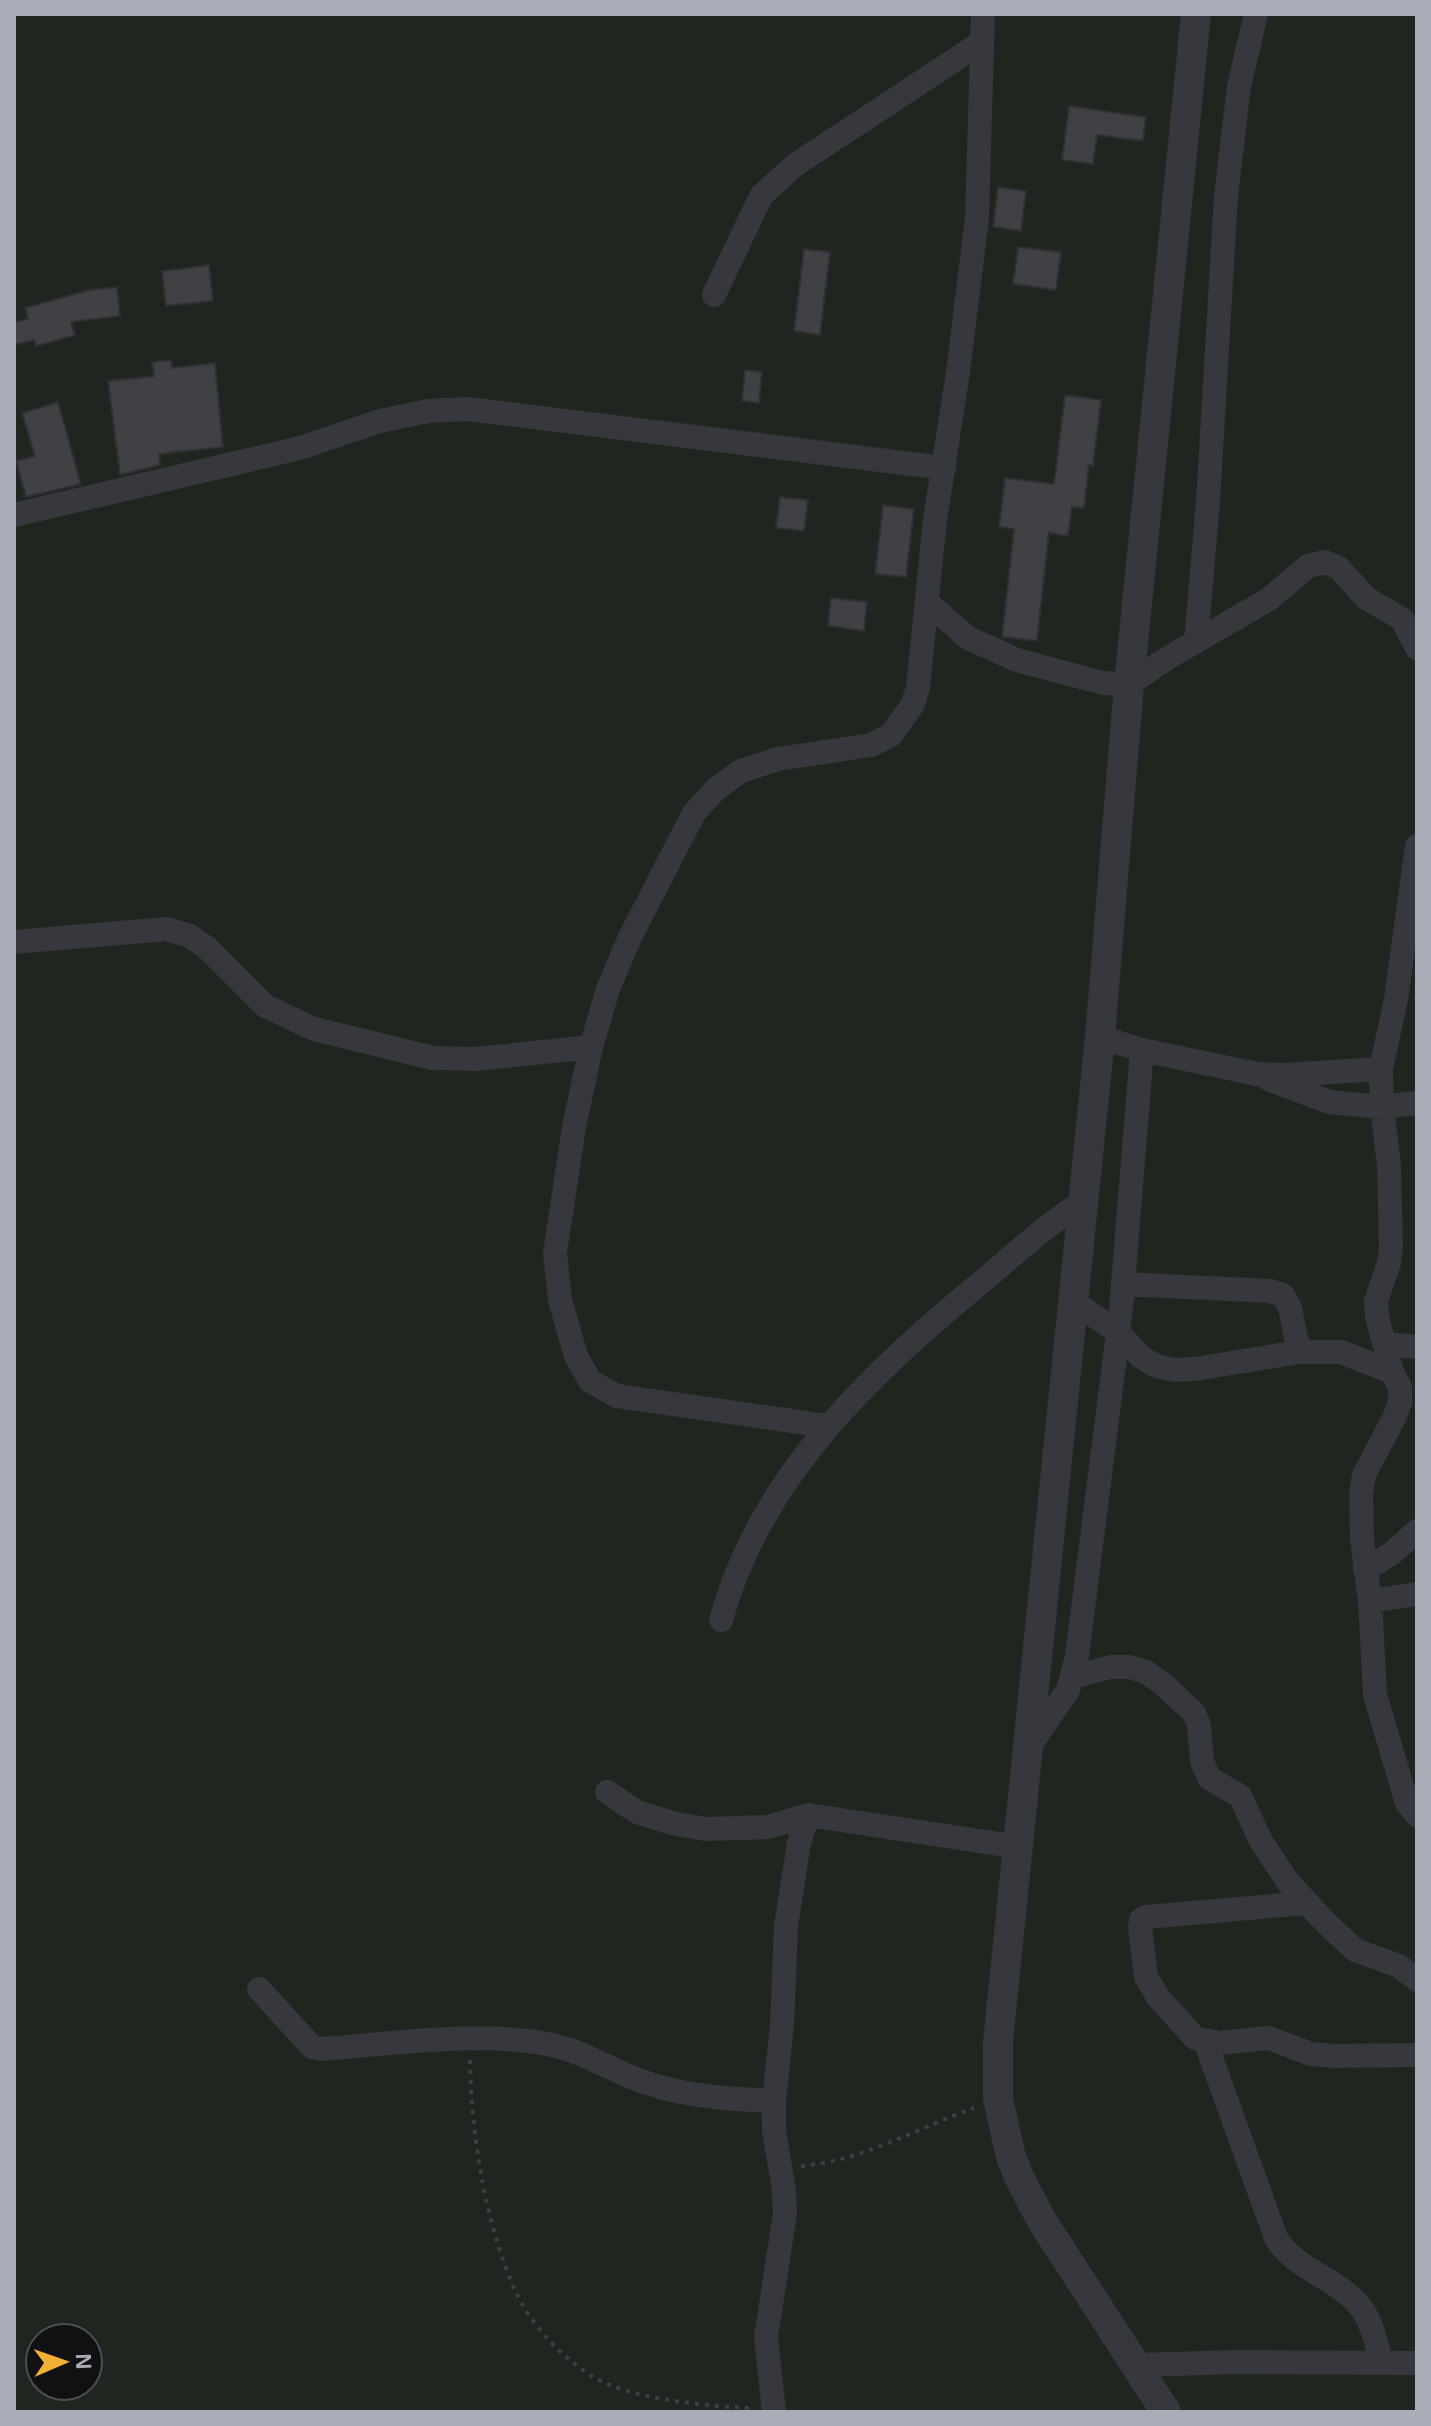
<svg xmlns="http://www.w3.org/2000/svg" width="1431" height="2426" font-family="Helvetica,sans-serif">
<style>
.green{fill:#1e261f;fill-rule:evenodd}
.building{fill:#404145;stroke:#303034;stroke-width:2}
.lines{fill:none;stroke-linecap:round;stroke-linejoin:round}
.path{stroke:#3d3f44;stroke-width:4;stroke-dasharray:4 6;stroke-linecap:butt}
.minor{stroke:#37383d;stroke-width:24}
.tertiary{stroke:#37383d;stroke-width:30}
</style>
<rect width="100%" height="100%" fill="#161618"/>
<path class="green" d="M14,14H1417V2412H14ZM40,2338H88V2386H40Z"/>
<path class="building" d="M1069,106L1146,117L1143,141L1097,135L1093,164L1062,160Z
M998,187L1026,191L1021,231L993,227Z
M1018,247L1061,252L1056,290L1013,284Z
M804,249L830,252L820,335L794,331Z
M209,265L213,301L166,306L162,271Z
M117,287L120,316L71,322L75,335L36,346L34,340L14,345V322L28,319L25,308L89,290Z
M171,360L172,368L215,363L223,447L159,454L160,465L120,475L108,381L154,376L152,362Z
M745,370L762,372L759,403L742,401Z
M1065,395L1101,400L1093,466L1089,465L1084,508L1072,507L1068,536L1049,533L1037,641L1002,637L1014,529L999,527L1005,478L1054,484Z
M58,402L81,484L26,497L16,461L35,456L22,413Z
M780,497L808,500L804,531L776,528Z
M883,505L914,509L906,577L875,574Z
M831,598L867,602L864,631L828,626Z"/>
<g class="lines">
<path class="path" d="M470,2060C471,2132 485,2222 514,2288C529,2322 558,2354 590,2375C626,2399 707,2406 751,2408
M801,2166C862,2161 917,2128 974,2108"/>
<path class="minor" d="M714,295L761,196L795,165L982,42
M14,515L300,448L380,421L428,411L468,409L944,468
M928,603L968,638L1017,660L1103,683L1129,684L1166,659L1269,599L1308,566L1325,562L1339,568L1366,598L1402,619L1417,648
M1196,641L1208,502L1226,196L1239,86L1256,14
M1417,846L1396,999L1381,1069L1382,1107L1389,1166L1391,1247L1389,1263L1376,1301L1377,1317L1392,1372L1400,1387V1402L1395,1416L1364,1475L1361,1493L1362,1539L1370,1601L1375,1695L1407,1803L1417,1815
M14,942L167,929L190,936L207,948L265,1006L314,1029L433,1058L476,1059L591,1047
M1100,1037L1142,1050L1257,1074L1283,1075L1381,1069
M1268,1079L1329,1102L1382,1107L1417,1103
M1123,1284L1270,1291L1283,1295L1290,1308L1299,1352
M1074,1302L1119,1333L1141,1357L1156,1366L1175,1370L1195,1369L1299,1352H1341L1392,1372
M1386,1344L1417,1347
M827,1426L617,1396L590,1381L576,1356L560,1300L555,1253L574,1127L591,1047L608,989L630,937L694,813L716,789L741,771L778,759L871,745L891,735L913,704L918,687L935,520L958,372L977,218L983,14
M1365,1570L1391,1554L1417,1531
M1370,1601L1417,1594
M721,1620C760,1476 872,1372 984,1280C1017,1252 1047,1224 1084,1201
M1073,1677L1110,1667H1130L1146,1672L1163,1684L1194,1713L1199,1725L1202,1761L1209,1778L1240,1796L1261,1841L1288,1882L1326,1923L1355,1950L1399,1966L1417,1980
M1027,1750L1068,1690L1077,1656L1121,1309L1142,1050
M607,1792L637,1812L672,1823L705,1829L768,1827L808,1815L1018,1847
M1307,1903L1146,1917L1141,1920L1140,1927L1146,1977L1158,1997L1195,2038L1218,2043L1269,2038L1311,2054L1336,2056L1417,2055
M259,1989L312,2047L321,2049C391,2044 484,2030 552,2045C586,2052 615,2073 647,2083C688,2097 731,2099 774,2101
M1205,2041L1276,2238C1296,2271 1339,2278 1362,2309C1373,2325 1376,2343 1381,2362
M1136,2365L1238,2362L1417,2363
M774,2412L766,2337L785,2214L784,2190L774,2131V2101L782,2025L786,1926L799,1843L808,1815"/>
<path class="tertiary" d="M1166,2412L1042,2221L1020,2179L1011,2157L998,2099V2042L1100,1037L1129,684L1196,14"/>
</g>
<rect width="1431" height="2426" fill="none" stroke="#a8adb8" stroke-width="32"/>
<g transform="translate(64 2362) rotate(88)"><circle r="38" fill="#111113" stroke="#4d4f55" stroke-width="2"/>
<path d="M0-6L14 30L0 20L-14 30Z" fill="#f2b134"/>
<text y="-12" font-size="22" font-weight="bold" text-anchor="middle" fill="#a8adb8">N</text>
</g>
</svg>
